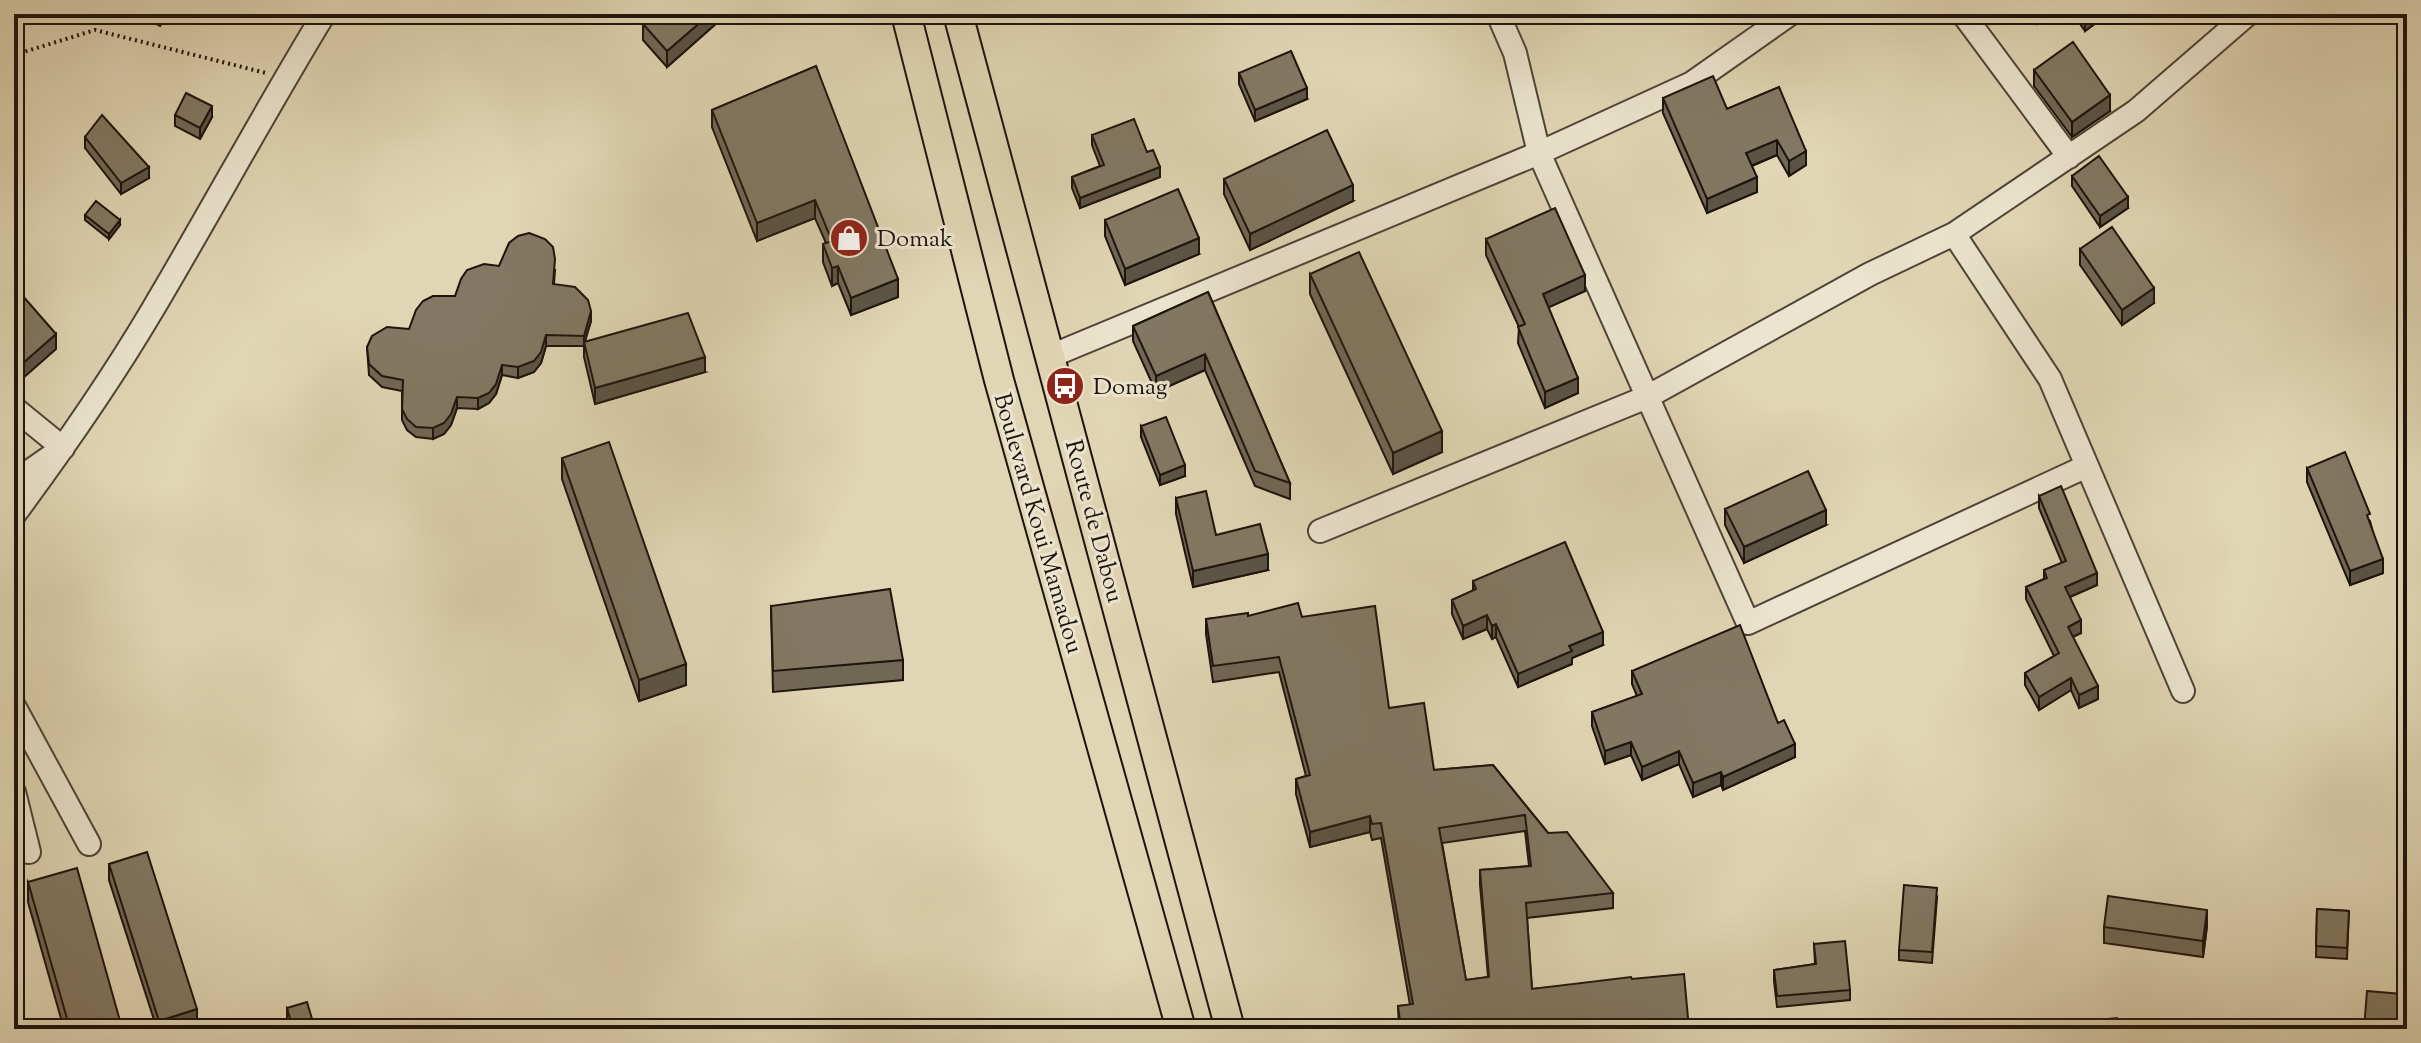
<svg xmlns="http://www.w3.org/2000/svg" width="2421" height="1043" font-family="'Sorts Mill Goudy',serif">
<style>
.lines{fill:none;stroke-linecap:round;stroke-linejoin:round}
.minor-casing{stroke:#4e4436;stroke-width:26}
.major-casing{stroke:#1d140c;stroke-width:32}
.path{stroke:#1d140c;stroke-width:4;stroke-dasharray:2 4;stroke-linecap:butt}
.minor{stroke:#ebe4ce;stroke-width:22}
.major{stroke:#e0d5b4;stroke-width:28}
.wall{fill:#706755;stroke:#1d140c;stroke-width:2;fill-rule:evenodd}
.shaded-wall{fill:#5b5445;stroke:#1d140c;stroke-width:2}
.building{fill:#827863;stroke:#1d140c;stroke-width:2;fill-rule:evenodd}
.labels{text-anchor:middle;stroke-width:6;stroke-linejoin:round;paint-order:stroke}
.poi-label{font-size:24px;fill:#1d140c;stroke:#ebe4ce;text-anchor:start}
.street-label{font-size:24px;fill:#1d140c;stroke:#ebe4ce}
</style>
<rect width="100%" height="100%" fill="#e0d5b4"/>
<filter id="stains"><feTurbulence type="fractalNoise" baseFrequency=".0025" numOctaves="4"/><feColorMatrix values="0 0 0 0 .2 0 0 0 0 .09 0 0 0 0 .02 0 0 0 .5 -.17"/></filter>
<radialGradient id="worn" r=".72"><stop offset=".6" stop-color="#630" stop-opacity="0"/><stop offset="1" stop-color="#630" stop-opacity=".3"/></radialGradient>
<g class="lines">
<defs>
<path id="minor" d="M1498,14L1515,53L1539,153L1748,623L2087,466
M1963,14L2069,157
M1954,234L2050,379L2183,691
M1051,356L1539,153L1692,83L1790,14
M14,408L63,448L14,482
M14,515C63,449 111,380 153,309C211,211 265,111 324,14
M1320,531L1647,397L1870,274L1954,234L2136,111L2248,14
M14,706L89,844
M14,792L29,852"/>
<path id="major" d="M906,14L999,380L1181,1029
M958,14L1230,1029"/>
</defs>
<use href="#minor" class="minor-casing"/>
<use href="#major" class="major-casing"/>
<path class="path" d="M14,55L95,30L266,73"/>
<use href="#minor" class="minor"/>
<use href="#major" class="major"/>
</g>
<path class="wall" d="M137,14H166L160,26Z
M654,14H727L667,67L643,40V24Z
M2030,14H2052L2037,24Z
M2073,14H2108L2085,31Z
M816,66L898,297L851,315L838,283L832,286L823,262V244L826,243L815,218L757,241L712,127V110Z
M2034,70L2110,111L2072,137L2034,86Z
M1239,73L1307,99L1255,121L1239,84Z
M1779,87L1806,165L1789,176L1777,155L1752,166L1757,192L1707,213L1663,113V98L1727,109Z
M175,115L212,117L200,139L175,126Z
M1092,135L1147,152L1160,177L1080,208L1072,188V177L1100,166L1092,145Z
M85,137L149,178L121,194L85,148Z
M2072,176L2128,208L2100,227L2072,186Z
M1224,179L1353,201L1250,250L1224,194Z
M85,215L120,225L109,239L85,220Z
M1105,220L1199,254L1125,285L1105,236Z
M1486,239L1585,291L1548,307L1578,393L1545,408L1518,343L1519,327L1486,255Z
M2080,249L2154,303L2122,325L2080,265Z
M499,266L555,270L554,284L591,321L585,341L705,372L595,404L584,357V346H546L541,363L534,372L518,378L502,375L496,394L489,403L478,409L457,408L451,425L444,434L433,439L416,437L407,430L402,420V391L382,387L369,375L367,347L409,329Z
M1310,274L1442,452L1393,474L1310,294Z
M1208,292L1290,483V499L1255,486L1205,370L1156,392L1133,341V326Z
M1141,426L1185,476L1160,485L1141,437Z
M562,458L686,685L639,701L562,479Z
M2307,468L2370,521L2383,573L2350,585L2307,482Z
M2039,496L2097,585L2070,597L2081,633L2073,637L2098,699L2079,708L2071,690L2039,710L2025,685V673L2054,656L2026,599V587L2044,579V570L2062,563L2039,508Z
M1176,498L1216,535L1268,570L1193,587L1176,514Z
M1725,509L1826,525L1744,563L1725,525Z
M1473,581L1603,645L1572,658V664L1518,687L1496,637L1492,639L1487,629L1463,639L1452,614V600L1473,591Z
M771,606L903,660V680L773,692Z
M1248,616L1302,617L1389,708L1434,770L1493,765L1548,833L1613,893V908L1527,918L1532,989L1632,979L1689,1029H1399L1398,1006L1410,1005L1381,838L1372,840L1370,832L1310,847L1296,794V779L1306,776L1279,672L1213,682L1206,634V619ZM1525,831L1529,866L1480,870V885L1488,977L1466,980L1442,843Z
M1632,671L1778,723L1795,757L1723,790L1721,785L1693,797L1679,764L1642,780L1631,755L1605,764L1592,726V712L1637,696L1632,684Z
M109,864L197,1025L184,1029H157L109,880Z
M28,882L122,1029H64L28,902Z
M1937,898L1932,963L1899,960V950Z
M2317,909L2349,911L2347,959L2316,957Z
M2207,926L2203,957L2104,943V927Z
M1814,944L1850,990V1000L1777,1007L1774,981V970L1815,964Z
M287,1008L315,1029H290L287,1019Z"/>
<path class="shaded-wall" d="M160,14H166L160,26Z
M710,14H727L667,67V51Z
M2037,14H2052L2037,24Z
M2086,14H2108L2085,31V15Z
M1307,88V99L1255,121V110Z
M2110,95V111L2072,137V122Z
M212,106V117L200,139V128Z
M1777,140V155L1746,168V153Z
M1806,151V165L1789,176V161Z
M149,167V178L121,194V183Z
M1160,167V177L1080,208V198Z
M1757,177V192L1707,213V199Z
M1353,185V201L1250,250V234Z
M2128,197V208L2100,227V216Z
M815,200V218L757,241V223Z
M120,220V225L109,239V234Z
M1199,238V254L1125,285V269Z
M838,266V283L832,286V268Z
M1585,275V291L1543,310V294Z
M898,279V297L851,315V298Z
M2154,288V303L2122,325V310Z
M591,311V321L584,344V342V346V336Z
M56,334V349L14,386V371Z
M546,335V346L541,363L534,372L518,378V367Z
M1205,354V370L1156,392V376Z
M705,357V372L595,404V388Z
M502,365V375L496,394L489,403L478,409V398Z
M1578,378V393L1545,408V392Z
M457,397V408L451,425L444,434L433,439V428Z
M1442,431V452L1393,474V453Z
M1185,465V476L1160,485V475Z
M1826,510V525L1744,563V547Z
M1268,554V570L1193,587V571Z
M2383,559V573L2350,585V571Z
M2097,573V585L2065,599V587Z
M1487,615V629L1463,639V626Z
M2081,620V633L2068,639V627Z
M1496,624V637L1492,639V626Z
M1603,632V645L1572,658V664L1518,687V674L1569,646Z
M686,664V685L639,701V680Z
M2071,678V690L2039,710V697Z
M2098,686V699L2079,708V695Z
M1631,742V755L1605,764V751Z
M1795,744V757L1723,790V777Z
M1679,751V764L1642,780V767Z
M1721,772V785L1693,797V783Z
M1370,816V832L1310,847V832Z
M2207,910V926L2203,957V941Z
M197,1009V1025L184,1029H159V1021Z"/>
<path class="building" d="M654,14H710L667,51L643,24Z
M2073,42L2110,95L2072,122L2034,70Z
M1291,51L1307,88L1255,110L1239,73Z
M816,66L898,279L851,298L838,266L832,268L823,244L832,241L815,200L757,223L712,110Z
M1713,76L1727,109L1779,87L1806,151L1789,161L1777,140L1746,153L1757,177L1707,199L1663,98Z
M186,93L212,106L200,128L175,115Z
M102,115L149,167L121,183L85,137Z
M1134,119L1147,152L1153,150L1160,167L1080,198L1072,177L1104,165L1092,135Z
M1327,130L1353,185L1250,234L1224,179Z
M2099,156L2128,197L2100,216L2072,176Z
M1178,189L1199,238L1125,269L1105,220Z
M96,201L120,220L109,234L85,215Z
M1555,208L1585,275L1543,294L1578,378L1545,392L1518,327L1525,324L1486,239Z
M2112,227L2154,288L2122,310L2080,249Z
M529,233L545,239L553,247L555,259L553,284L575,287L588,300L591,311L584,336L546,335L541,352L534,361L518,367L502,365L496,384L489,393L478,398L457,397L451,414L444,423L433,428L416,427L407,419L402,409L403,380L382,376L369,364L367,347L372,336L387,327L409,329L416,310L423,301L433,296H455L461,279L467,270L484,264L499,266L509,243L518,236Z
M1359,252L1442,431L1393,453L1310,274Z
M15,287L56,334L14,371V288Z
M1208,292L1290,483L1255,471L1205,354L1156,376L1133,326Z
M688,313L705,357L595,388L584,342Z
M1166,417L1185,465L1160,475L1141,426Z
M609,442L686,664L639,680L562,458Z
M2345,452L2370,514L2367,515L2383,559L2350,571L2307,468Z
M1808,471L1826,510L1744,547L1725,509Z
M2061,486L2097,573L2065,587L2081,620L2068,627L2098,686L2079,695L2071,678L2039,697L2025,673L2059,653L2026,587L2047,578L2044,570L2066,561L2039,496Z
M1206,491L1216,535L1260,524L1268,554L1193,571L1176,498Z
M1565,542L1603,632L1569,646L1572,651L1518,674L1496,624L1492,626L1487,615L1463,626L1452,600L1476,589L1473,581Z
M890,589L903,660L773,671L771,606Z
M1298,603L1302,617L1375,606L1389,708L1424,703L1434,770L1493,765L1548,833L1567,832L1613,893L1526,903L1532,989L1631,977L1632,979L1684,974L1689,1029H1401L1398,1006L1413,1004L1381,823L1372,824L1370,816L1310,832L1296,779L1310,775L1279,657L1213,666L1206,619L1248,613V616ZM1525,815L1531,866L1480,870L1489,977L1466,980L1439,828Z
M1740,625L1778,723L1784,720L1795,744L1723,777L1721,772L1693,783L1679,751L1642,767L1631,742L1605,751L1592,712L1642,694L1632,671Z
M147,852L197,1009L159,1021L109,864Z
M77,868L122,1028L118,1029H70L28,882Z
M1904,885L1937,888L1932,952L1899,950Z
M2108,896L2207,910L2203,941L2104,927Z
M2317,909L2349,911L2347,948L2316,946Z
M1845,941L1850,990L1777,996L1774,970L1816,964L1814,944Z
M2367,991L2402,994L2399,1029H2364Z
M307,1002L315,1029H293L287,1008Z
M2117,1018L2119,1029H2055L2054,1024Z"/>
<defs>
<symbol id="shop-disc" viewBox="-11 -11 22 22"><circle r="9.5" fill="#8f2418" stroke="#ebe4ce"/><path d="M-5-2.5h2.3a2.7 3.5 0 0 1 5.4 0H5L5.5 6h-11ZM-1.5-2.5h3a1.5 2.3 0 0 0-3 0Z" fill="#fff"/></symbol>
<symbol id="bus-disc" viewBox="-11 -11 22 22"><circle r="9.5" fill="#8f2418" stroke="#ebe4ce"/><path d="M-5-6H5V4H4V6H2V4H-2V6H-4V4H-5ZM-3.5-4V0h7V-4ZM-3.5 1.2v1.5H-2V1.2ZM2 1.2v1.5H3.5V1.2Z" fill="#fff"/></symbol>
</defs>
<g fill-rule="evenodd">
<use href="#shop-disc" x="827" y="216" width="44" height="44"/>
<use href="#bus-disc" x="1043" y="364" width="44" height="44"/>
</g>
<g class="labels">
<g class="poi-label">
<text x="877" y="246">Domak</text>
<text x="1093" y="394">Domag</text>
</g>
<g class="street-label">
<text transform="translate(1095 521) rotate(75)" y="8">Route de Dabou</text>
<text transform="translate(1039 523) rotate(74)" y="8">Boulevard Koui Mamadou</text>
</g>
</g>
<rect width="2421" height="1043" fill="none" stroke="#e0d5b4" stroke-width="48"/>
<rect x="16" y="16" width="2389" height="1011" fill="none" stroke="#1d140c" stroke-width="4"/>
<rect x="24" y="24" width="2373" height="995" fill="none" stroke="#1d140c" stroke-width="2"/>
<rect width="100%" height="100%" filter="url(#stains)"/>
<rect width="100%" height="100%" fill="url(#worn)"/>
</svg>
